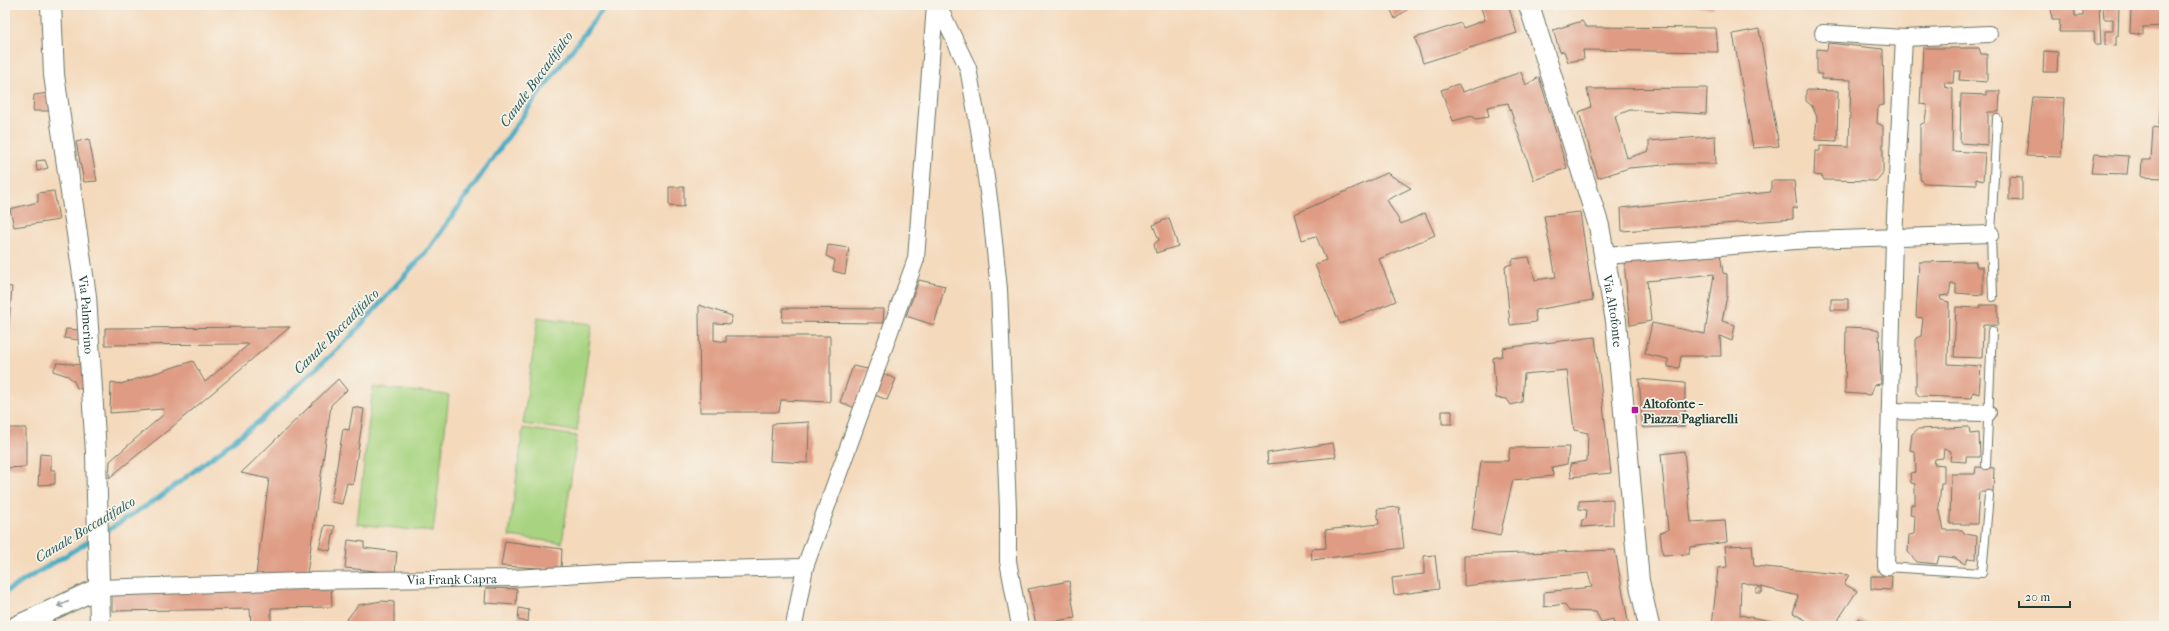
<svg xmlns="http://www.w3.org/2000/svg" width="2169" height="631" font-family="'IM FELL French Canon',serif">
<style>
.green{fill:#a8d481;stroke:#64885a}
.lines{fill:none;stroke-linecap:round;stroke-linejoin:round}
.stream{stroke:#43aac2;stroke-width:5}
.building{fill:#df9b83}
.service-casing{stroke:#6a7463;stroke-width:10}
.minor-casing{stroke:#6a7463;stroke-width:18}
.tertiary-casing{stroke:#6a7463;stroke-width:22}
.service{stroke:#fff;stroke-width:8}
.minor{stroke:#fff;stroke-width:16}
.tertiary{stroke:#fff;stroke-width:20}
.oneway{stroke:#8f9e9a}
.poi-dot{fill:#b5179e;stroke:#f7f3e8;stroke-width:1.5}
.labels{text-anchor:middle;stroke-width:3.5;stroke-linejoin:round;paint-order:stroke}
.street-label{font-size:13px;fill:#1f3d34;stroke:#f7f3e8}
.poi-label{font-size:13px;font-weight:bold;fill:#1f3d34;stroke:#f7f3e8;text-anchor:start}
.water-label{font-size:14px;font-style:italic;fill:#2a5e5f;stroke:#f7f3e8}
</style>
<rect width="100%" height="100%" fill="#f7f3e8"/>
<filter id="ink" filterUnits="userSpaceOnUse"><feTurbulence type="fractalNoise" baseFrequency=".025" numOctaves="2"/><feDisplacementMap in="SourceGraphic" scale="8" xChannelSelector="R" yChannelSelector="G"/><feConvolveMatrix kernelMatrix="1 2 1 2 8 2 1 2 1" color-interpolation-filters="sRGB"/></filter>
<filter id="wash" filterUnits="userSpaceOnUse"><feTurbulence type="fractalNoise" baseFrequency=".012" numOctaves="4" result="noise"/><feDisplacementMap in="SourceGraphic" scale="16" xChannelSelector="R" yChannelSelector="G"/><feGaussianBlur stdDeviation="0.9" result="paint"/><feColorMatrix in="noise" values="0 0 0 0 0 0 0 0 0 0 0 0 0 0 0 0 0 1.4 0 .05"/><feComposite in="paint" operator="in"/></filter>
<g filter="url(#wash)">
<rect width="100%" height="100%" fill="#f4d9bb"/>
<path class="green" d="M538,317L592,324L577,431L523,424Z
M373,387L449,395L433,532L357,524Z
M523,428L577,436L562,543L509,536Z"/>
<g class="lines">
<path class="stream" d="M103,533L160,497L262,419L352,335L431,246L532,103L606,5
M5,592L93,539"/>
</g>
<g id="blocks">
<path class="building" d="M1394,5H1403L1408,9L1395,19L1391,10Z
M1480,5H1508L1517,33L1423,63L1415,38L1461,23L1463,28L1485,20Z
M1699,5H1714V8L1699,7Z
M1899,5H1965V8L1899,7Z
M2051,5H2075V16H2083V5H2099L2101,45H2095L2094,32H2059L2060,20H2052Z
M2128,5H2162L2164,26L2143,27V35L2130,33L2131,7Z
M2103,7H2119L2118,36H2116V46L2105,45V31H2113V19H2104Z
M1582,21L1586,27L1716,28L1718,52L1583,50L1584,59L1568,62L1564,51L1560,52L1553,30Z
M1759,29L1779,146L1753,148L1733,34Z
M1828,43L1883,49L1884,105L1878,106L1877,123L1883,126V173L1876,181L1824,180L1822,176L1814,175L1815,151H1820V146L1849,147L1851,80L1822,79V74H1817V49L1827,50Z
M1923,48H1979L1981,54H1987V82L1959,80L1960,71H1954L1953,83H1944L1945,87L1953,89L1952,151L1985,153L1983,181L1976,179V185L1924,183L1920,179V125L1925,122L1927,105L1920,104Z
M2044,51L2058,52L2057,72H2043Z
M1521,72L1526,85L1539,77L1567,168L1534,180L1508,103L1487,107L1489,117L1476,119L1472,116L1453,121L1441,90L1458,84L1463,92Z
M1707,88L1706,114L1630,110L1615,116L1627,158L1649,151V141L1715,136L1716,164H1676L1629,168L1598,178L1579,112L1591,107L1587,89Z
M1806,90L1838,91L1837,141L1815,140L1817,117L1812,106L1806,101Z
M1986,91H2000L1999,112H1988V145L1960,143L1961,94L1986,95Z
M49,93L51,111H33L34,95Z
M2161,96H2164V178L2141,177L2142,160H2151L2153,127L2159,128Z
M2033,97L2064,98L2061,157L2026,156Z
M89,139L97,181L84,182L76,142Z
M2094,154L2129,156L2127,174L2091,173Z
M45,160L48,168L37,171L36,161Z
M1387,173L1411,188L1387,200L1401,224L1425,213L1435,235L1379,259L1396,301L1340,324L1315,265L1326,260L1316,236L1302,240L1295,214Z
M2009,176L2022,177V201L2009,200Z
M1771,181H1794L1797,208H1793V219L1622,231L1621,208L1771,192Z
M669,187H684V207L669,206Z
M54,191L59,220L14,227L10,209L38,202V193Z
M1580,212L1593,300L1535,310L1536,322L1510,325L1505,266L1512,264L1513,259L1529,257L1535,280L1556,277L1544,216Z
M1169,218L1178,246L1156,253L1154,244L1159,240L1153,225Z
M828,245L849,248L845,274L833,271L835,260L826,256Z
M1720,253L1723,273L1727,274V296L1722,321L1735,325L1732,341L1720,336L1721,356H1681L1679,368L1668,367V359L1645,354L1652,323L1705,334L1714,274L1647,281L1651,321L1630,325L1624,261Z
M1975,261L1977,267H1983V295L1956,293V284H1951L1949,295L1940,296L1941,300L1949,302L1948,364L1981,366L1979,394L1973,392L1972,398L1919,396L1916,392V338L1921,336L1923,318L1916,317L1919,262Z
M919,280L945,286L934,325L906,316Z
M5,286L12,287L8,337H5Z
M1831,299H1848V310H1831Z
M699,305L732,316L731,324L714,323V340L726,342V336H830V402L781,400L779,412H700Z
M1980,305H1998V325H1983L1982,358L1954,357L1956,307L1980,308Z
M783,308L884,309L883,323L782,322Z
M290,327L172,427L109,478L110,461L164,414L163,409L110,413L111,382L121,384L193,361L205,382L249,344L105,345V328Z
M1846,327L1868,328L1879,331L1881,384L1874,385L1871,395L1845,393Z
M66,329L80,330L79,340L64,338Z
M1595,337L1611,473L1571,477L1570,464L1587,461L1588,433L1574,430L1567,370L1524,374L1522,402L1511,405L1507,399L1496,398L1493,358L1502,356L1503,348Z
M57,363L86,365V390L77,388L74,381L68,376L53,371Z
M853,366L868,369L855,408L840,402Z
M884,374L896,379L887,400L875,395Z
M338,379L347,390L331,405L307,574L256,575L269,479L241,473Z
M1639,379L1685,383V426L1643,428Z
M353,407L364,409L353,484L347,483L342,504L331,502L343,429L349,430Z
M1442,411H1452V424H1442Z
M809,422L808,463L770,461L772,424Z
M1969,427L1970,434L1979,433L1980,457H1966V462L1950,461L1951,451L1944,449L1943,458L1935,459L1934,464L1944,465V484H1941L1939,507L1944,530H1962L1965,534L1977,536L1976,559L1968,558L1965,564L1955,558L1939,556L1937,564L1917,562L1908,552L1909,535L1914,534L1915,516L1910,515L1911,504L1915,505V484L1911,483L1910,473L1916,472L1915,451L1910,450L1912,434L1918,429Z
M5,428H26V467L5,468Z
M1333,443L1336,457L1268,464L1267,453Z
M1569,447L1567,464L1552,467L1553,476L1513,480L1500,536L1472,530L1481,461H1508L1510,448Z
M1684,451L1691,522L1725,520L1727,542L1690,547L1689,554L1663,555L1660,533L1668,530L1661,454Z
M40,454L51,455V470H55V484L38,485Z
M1976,467L1994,468L1993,492H1979L1977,524H1950L1951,474H1975Z
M1613,499V525L1581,527L1582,520L1586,519L1587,510L1579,509V501Z
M1399,507L1404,548L1312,560L1311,549L1326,548L1325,530L1379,524L1377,509Z
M325,525L335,526L330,551L319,548Z
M348,540L364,542V548L397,552L395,573L345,568Z
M505,541L562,549L561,569L501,566Z
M1752,545L1754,566L1849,575L1844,584L1857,591L1834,626H1816L1793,613L1798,596L1741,582L1740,615L1796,626H1712L1718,568L1727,567L1725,546Z
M1615,550L1629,626H1615L1613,619L1601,622L1596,612L1569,611L1564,604L1544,607V592L1592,587L1588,573L1464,586V555Z
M1435,555L1439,589L1394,595L1392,578L1424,574V556Z
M1871,576H1892L1891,590L1871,589Z
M1069,581L1075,618L1036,624L1028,589Z
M331,587L332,607L271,608V626L251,625L250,609L112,611V589Z
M486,588L517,589L516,605L485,603Z
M1756,588H1762V593H1756Z
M382,601L394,602V626H344V623L358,605Z
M519,608L529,610L528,622L518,620Z
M1858,618L1870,623L1869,626H1854Z"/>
</g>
</g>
<g filter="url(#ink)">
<use href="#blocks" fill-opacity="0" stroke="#6a7463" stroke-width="1"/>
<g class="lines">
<defs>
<path id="service" d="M1993,297L1991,234L1997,119
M1986,465L1992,331
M1886,567L1982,573L1989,495"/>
<g id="minor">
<path d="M938,5L968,68L979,129L991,213L999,289L1008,509V561L1020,626"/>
<path d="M1823,33L1904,38L1989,34"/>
<path d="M1605,256L1809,240L1991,234"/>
<path d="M1890,411L1988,413"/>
<path d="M1886,567L1894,237L1904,38"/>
<path id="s1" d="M99,588L303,581L514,578L633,571L805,567"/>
<path d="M794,626L805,567L916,259L935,5"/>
</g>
<g id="tertiary">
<path id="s2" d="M51,5L54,75L86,296L96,453L100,626"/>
<path id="s3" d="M1529,5L1599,226L1616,321L1639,581L1649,626"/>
<path d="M17,626L99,588"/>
</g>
</defs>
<use href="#service" class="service-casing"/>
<use href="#minor" class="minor-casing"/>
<use href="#tertiary" class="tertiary-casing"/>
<use href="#service" class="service"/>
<use href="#minor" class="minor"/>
<use href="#tertiary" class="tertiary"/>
</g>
<defs><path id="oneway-shaft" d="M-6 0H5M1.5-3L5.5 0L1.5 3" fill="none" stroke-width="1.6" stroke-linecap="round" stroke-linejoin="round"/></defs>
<use class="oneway" href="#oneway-shaft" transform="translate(63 604) rotate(156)"/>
</g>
<rect class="poi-dot" x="1631" y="406" width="8" height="8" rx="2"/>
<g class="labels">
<g class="street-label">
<text dy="5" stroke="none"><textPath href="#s3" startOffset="318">Via Altofonte</textPath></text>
<text dy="5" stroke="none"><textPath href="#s2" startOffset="312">Via Palmerino</textPath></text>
<text dy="5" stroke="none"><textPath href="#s1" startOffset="353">Via Frank Capra</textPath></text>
</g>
<g class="poi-label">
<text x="1643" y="408">Altofonte -<tspan x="1643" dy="15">Piazza Pagliarelli</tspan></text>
</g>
<g class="water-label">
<text transform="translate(536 79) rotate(-54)" y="5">Canale Boccadifalco</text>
<text transform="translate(336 331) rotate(-45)" y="5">Canale Boccadifalco</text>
<text transform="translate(85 529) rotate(-31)" y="5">Canale Boccadifalco</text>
</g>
</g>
<rect width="2169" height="631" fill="none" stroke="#f7f3e8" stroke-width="20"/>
<path d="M2019 601v6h51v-6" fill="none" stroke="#1f3d34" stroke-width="2"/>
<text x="2025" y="601" font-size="12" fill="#1f3d34" stroke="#f7f3e8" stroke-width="3" paint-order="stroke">20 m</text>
</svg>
